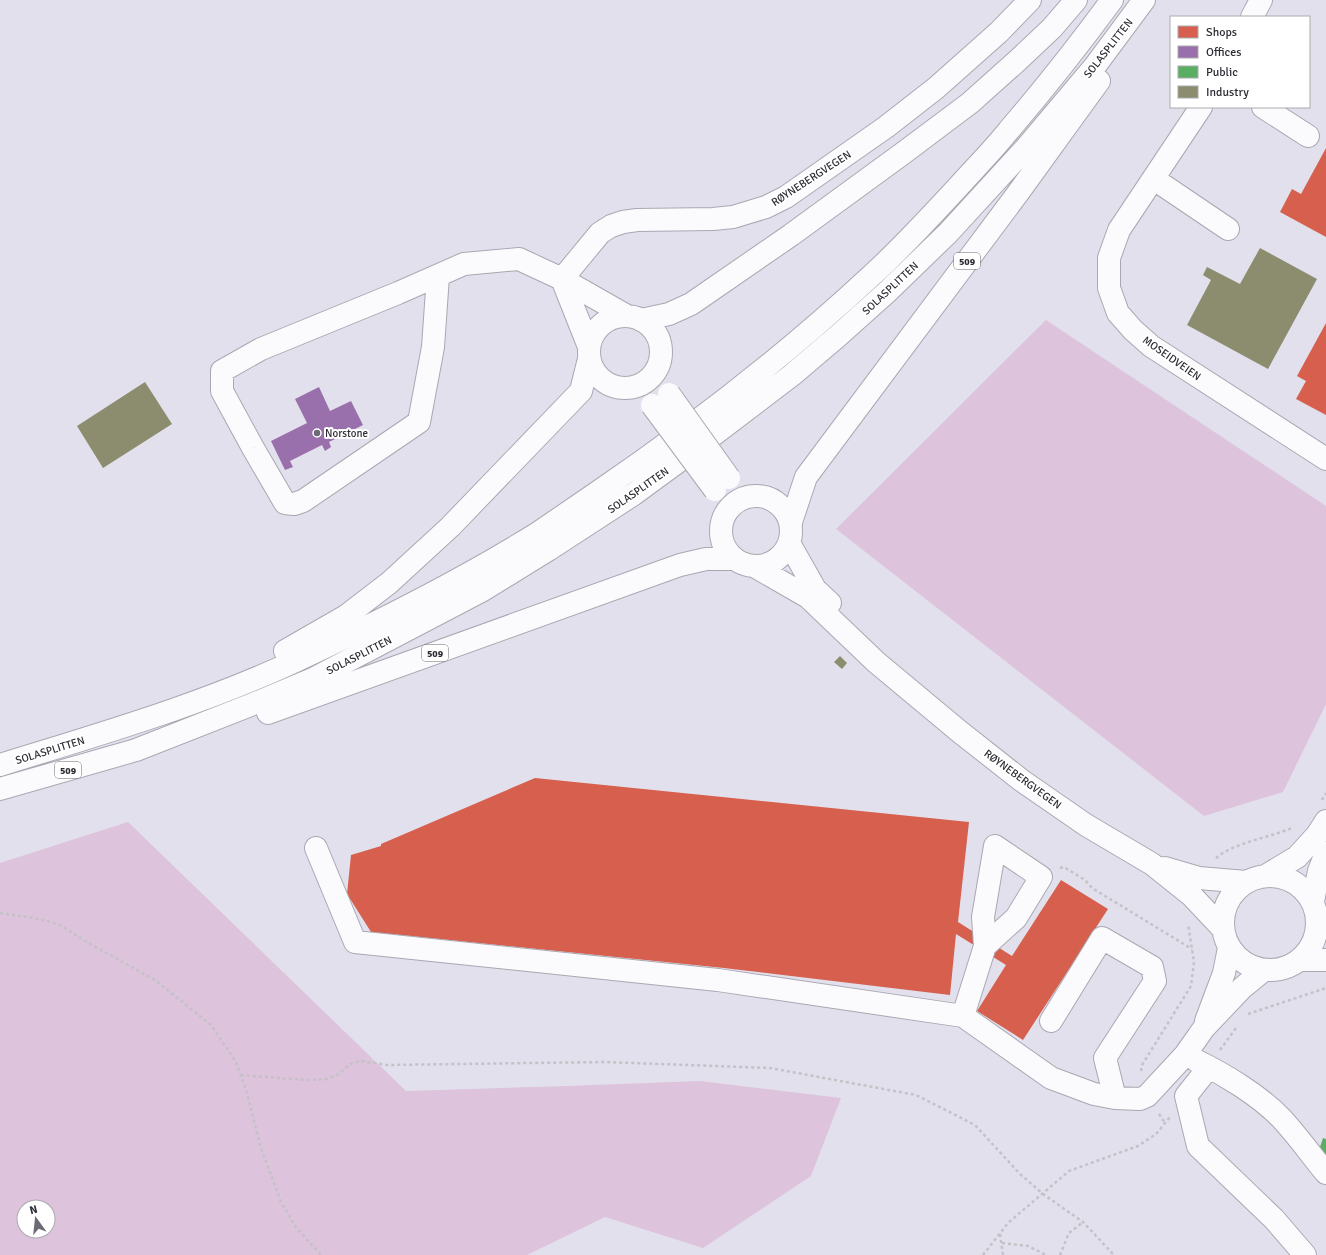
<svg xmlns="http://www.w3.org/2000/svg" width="1326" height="1255" font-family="Signika,sans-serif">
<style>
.green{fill:#ddc3db;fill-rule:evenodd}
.shops{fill:#d6604d}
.offices{fill:#9970ab}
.public{fill:#5aae61}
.industry{fill:#8c8c6e}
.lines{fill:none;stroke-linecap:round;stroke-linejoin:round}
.minor-casing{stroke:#a9a8b2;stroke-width:24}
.highway-casing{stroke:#a9a8b2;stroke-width:24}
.path{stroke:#c3c2c6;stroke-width:2.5;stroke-dasharray:3 3;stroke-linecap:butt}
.minor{stroke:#fbfafc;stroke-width:22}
.highway{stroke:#fbfafc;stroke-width:22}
.minor-bridge-casing{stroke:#a9a8b2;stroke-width:24;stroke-linecap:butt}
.minor-bridge{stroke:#fbfafc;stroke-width:22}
.poi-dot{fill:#6c6b75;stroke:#fff;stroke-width:1.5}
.labels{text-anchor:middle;stroke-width:4;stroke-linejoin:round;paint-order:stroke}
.shield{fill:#fff;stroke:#6c6b71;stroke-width:1}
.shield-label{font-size:10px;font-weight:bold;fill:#2d2c34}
.street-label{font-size:11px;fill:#2d2c34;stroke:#fff}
.poi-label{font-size:11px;fill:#2d2c34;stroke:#fff;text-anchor:start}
</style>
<rect width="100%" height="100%" fill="#e2e0ed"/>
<path class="green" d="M1046,320L1326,506V704L1283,792L1204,816L836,529Z
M128,822L406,1091L567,1086L700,1081L841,1098L811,1176L703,1248L605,1217L527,1255H0V863ZM24,1207H48V1231H24Z"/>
<path class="shops" d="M1326,148V237L1280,212L1292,189L1301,194Z
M1326,323V415L1296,399L1306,381L1297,376Z
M535,778L969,822L958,922L1012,956L1061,880L1108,909L1023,1040L977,1011L1006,965L956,934L950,995L724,968L371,932L347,894L351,855L381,846V844Z"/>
<path class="offices" d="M319,387L330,411L351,401L363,425L329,442L331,447L325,451L322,445L290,461L293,467L285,470L271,441L307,423L295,399Z"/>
<path class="public" d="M1323,1138L1326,1139V1155L1318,1153Z"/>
<path class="industry" d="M1260,248L1317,279L1268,369L1187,325L1211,280L1203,275L1207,267L1240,284Z
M145,382L172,424L103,468L77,426Z
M840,656L847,663L842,669L834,662Z"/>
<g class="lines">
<defs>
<path id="minor" d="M1252,17L1261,0
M1201,107L1119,230L1109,258V288L1118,313L1133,330L1151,346L1326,459
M1263,107L1308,136
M1154,179L1228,229
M438,276L433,347L419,422L303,501L294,504L285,503L253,448L222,391V371L261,349L398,293L464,264L519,259L562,279L627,316
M562,279L600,233L611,226L623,222L637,220L713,219L733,217L766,207L786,197L886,127L936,88L999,32L1030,0
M562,279L589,347
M589 352a36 36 0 1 1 72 0a36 36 0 1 1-72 0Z
M721 531a35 35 0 1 1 70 0a35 35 0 1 1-70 0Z
M789,543L815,589L830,603
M754,566L808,597L876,662L960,732L1021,780L1086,825L1152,864L1192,896L1223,929
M316,848L355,942L718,980L963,1016
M1165,868L1199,878L1246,882
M1267,875L1297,857L1317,835L1326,821
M1223 923a47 47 0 1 1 94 0a47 47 0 1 1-94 0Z
M1313,901L1319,871L1326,853
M985,946L1016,918L1041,877L995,846L983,917L985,946L963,1016L1051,1078L1094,1094L1115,1098L1140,1099L1147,1096L1185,1055L1204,1028L1242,988L1264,970
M1299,960H1326
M1051,1021L1102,938L1152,967L1155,981L1105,1058L1115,1098
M1206,1021L1224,973L1229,948
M1197,1061C1224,1074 1260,1096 1281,1118C1297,1135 1311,1155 1326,1173
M1209,1067L1186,1096L1198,1146L1274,1219L1305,1255"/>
<path id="highway" d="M641,320L669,314L691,304L791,235L902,154L970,103L1017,61L1052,28L1076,0
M791,522L806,477L1018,193L1099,81
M285,651L346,616L389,583L450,527L581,391L589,359
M268,713L680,565L706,559H734
M0,765C103,733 208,703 306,656C385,619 464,579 538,533C557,520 576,507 595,494C692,428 785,356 871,276C902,248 930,217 958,187C975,168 993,150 1009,130C1045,88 1079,45 1112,0
M0,789L136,750L253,704L313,679L483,590L548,550L634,494L679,461L792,375L839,335L887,292L948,233L1025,149L1095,66L1144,0"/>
</defs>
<use href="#minor" class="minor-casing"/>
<use href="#highway" class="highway-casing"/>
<path class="path" d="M1322,800L1326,793
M1216,858C1233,843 1271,837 1292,828
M1060,868L1064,867L1085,880L1092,888L1192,949
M0,913L34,918L58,924L92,945L155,980L211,1025L236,1062L246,1090L261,1148L281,1202L295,1226L321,1255
M1248,1014L1326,988
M1220,1050L1236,1028
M1141,1071L1142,1065L1191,986L1194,962L1188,924
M241,1075L306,1080L326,1079L339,1074L350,1064L361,1061L387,1065L605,1062L770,1068L916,1095L975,1125L1020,1174L1043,1194L1083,1222L1114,1255
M1159,1114L1165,1123
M1000,1234L1003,1255
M1002,1243L1028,1246L1046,1255
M983,1255L1008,1223L1069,1171L1138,1146L1156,1134L1170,1117
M1060,1255L1069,1233L1083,1222"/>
<use href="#minor" class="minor"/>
<use href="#highway" class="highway"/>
<defs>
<path id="minor-bridge" d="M669,394L729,478
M652,405L715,490"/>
</defs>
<use href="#minor-bridge" class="minor-bridge-casing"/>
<use href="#minor-bridge" class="minor-bridge"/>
</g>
<circle class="poi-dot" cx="317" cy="433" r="4"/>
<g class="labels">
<g class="shield">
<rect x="954" y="253" width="26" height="16" rx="3"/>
<rect x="422" y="645" width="26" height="16" rx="3"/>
<rect x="55" y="762" width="26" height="16" rx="3"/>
</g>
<g class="shield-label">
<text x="967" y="265">509</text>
<text x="435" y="657">509</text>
<text x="68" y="774">509</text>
</g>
<g class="street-label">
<text transform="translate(1108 48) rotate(-52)" y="4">SOLASPLITTEN</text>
<text transform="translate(811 178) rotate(-33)" y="4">RØYNEBERGVEGEN</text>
<text transform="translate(890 288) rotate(-43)" y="4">SOLASPLITTEN</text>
<text transform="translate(1172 358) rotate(35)" y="4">MOSEIDVEIEN</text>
<text transform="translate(638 490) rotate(-35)" y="4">SOLASPLITTEN</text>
<text transform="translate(359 655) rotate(-27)" y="4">SOLASPLITTEN</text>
<text transform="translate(50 750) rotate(-17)" y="4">SOLASPLITTEN</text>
<text transform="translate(1023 779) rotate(36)" y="4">RØYNEBERGVEGEN</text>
</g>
<g class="poi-label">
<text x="325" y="437">Norstone</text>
</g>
</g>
<rect x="1170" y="16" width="140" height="92" fill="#ffffff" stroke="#ababae"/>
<rect x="1178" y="26" width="20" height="12" fill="#d6604d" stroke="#ababae"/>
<text x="1206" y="36" font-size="12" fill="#2d2c34">Shops</text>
<rect x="1178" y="46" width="20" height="12" fill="#9970ab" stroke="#ababae"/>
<text x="1206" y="56" font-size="12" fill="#2d2c34">Offices</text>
<rect x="1178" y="66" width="20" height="12" fill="#5aae61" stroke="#ababae"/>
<text x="1206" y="76" font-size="12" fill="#2d2c34">Public</text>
<rect x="1178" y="86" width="20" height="12" fill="#8c8c6e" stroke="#ababae"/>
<text x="1206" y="96" font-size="12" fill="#2d2c34">Industry</text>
<g transform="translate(36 1219) rotate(345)"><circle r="19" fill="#ffffff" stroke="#ababae"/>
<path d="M0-3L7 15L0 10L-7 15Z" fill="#6c6b75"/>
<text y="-6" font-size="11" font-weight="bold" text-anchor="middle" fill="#2d2c34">N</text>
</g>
</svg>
